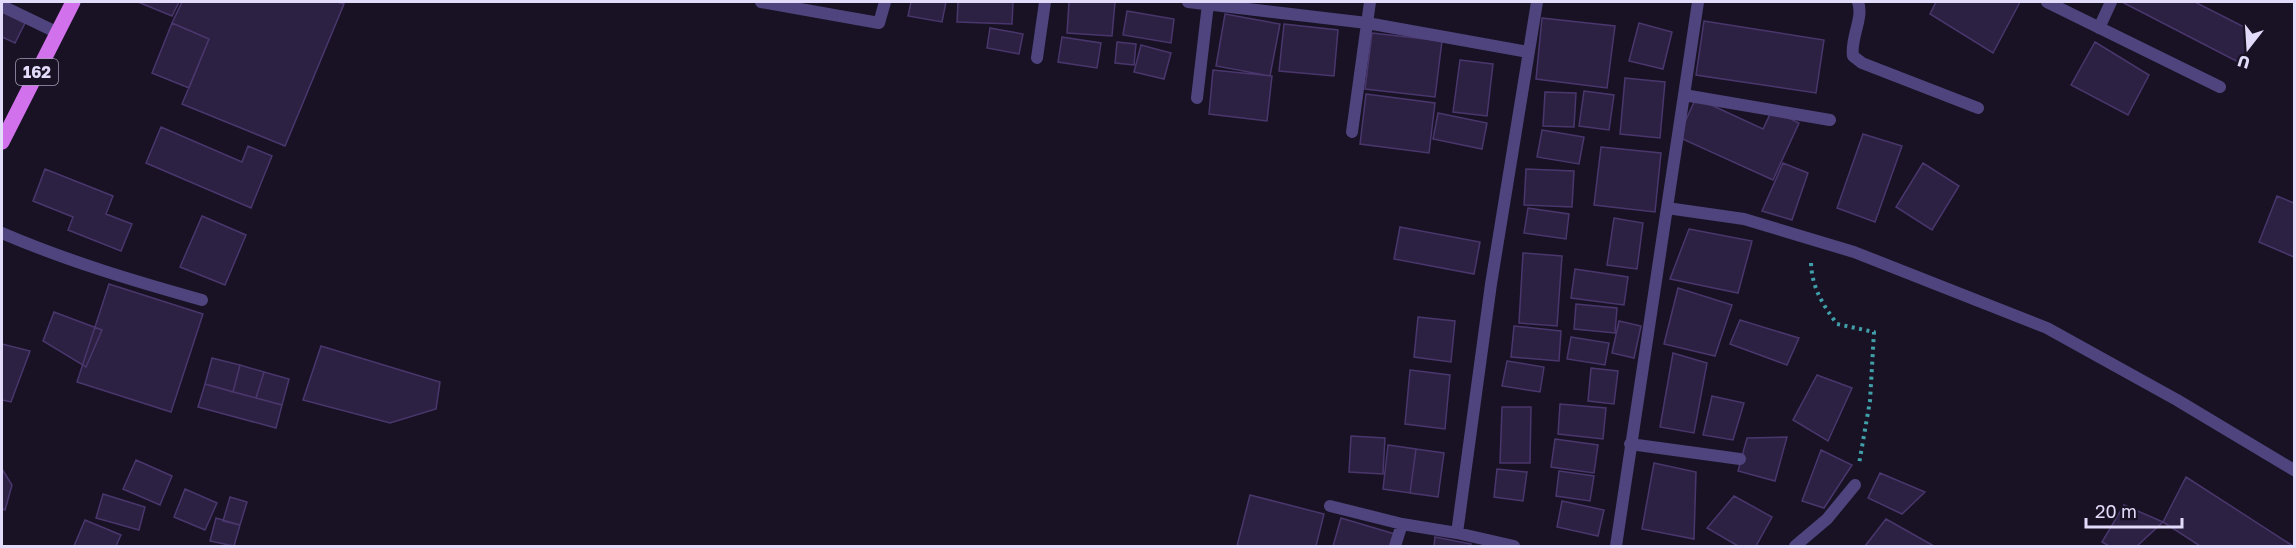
<svg xmlns="http://www.w3.org/2000/svg" width="2296" height="548" font-family="'Golos Text',sans-serif">
<style>
.building{fill:#2d2143;stroke:#49366c;stroke-width:1.5}
.lines{fill:none;stroke-linecap:round;stroke-linejoin:round}
.path{stroke:#409fa9;stroke-width:4;stroke-dasharray:3 4.5;stroke-linecap:butt}
.minor{stroke:#4f447d;stroke-width:12}
.primary{stroke:#d171eb;stroke-width:15}
.labels{text-anchor:middle;stroke-width:4.5;stroke-linejoin:round;paint-order:stroke}
.shield{fill:#181224;stroke:#a69fba;stroke-width:1.5}
.shield-label{font-size:16px;font-weight:bold;fill:#e3dbfa}
</style>
<rect width="100%" height="100%" fill="#181224"/>
<path class="building" d="M138,2H179L172,16Z
M182,2H337L344,4L285,146L182,104L209,39L172,23Z
M911,2H946L942,22L908,16Z
M958,2H1013L1012,24L957,22Z
M1069,2H1115L1112,36L1067,33Z
M1936,2H2020L1993,53L1930,14Z
M2122,2H2195L2256,33L2242,64Z
M1127,11L1174,19L1171,43L1123,35Z
M2,12L25,23L15,43L2,37Z
M1225,14L1280,24L1270,76L1216,66Z
M1542,18L1615,26L1607,88L1536,79Z
M1704,21L1824,40L1816,93L1696,75Z
M172,23L209,39L189,88L152,73Z
M1639,23L1672,32L1663,69L1629,61Z
M1284,24L1338,30L1334,76L1279,71Z
M990,28L1023,34L1019,54L987,48Z
M1372,33L1442,41L1435,97L1365,89Z
M1062,37L1101,43L1097,68L1058,62Z
M1117,42L1136,44L1134,65L1115,63Z
M2095,42L2149,75L2128,115L2071,85Z
M1141,45L1171,53L1164,79L1134,72Z
M1460,60L1493,64L1487,116L1453,112Z
M1213,70L1272,76L1267,121L1209,114Z
M1625,78L1665,82L1660,138L1620,134Z
M1584,91L1614,95L1609,130L1579,126Z
M1545,92L1576,93L1574,127L1543,126Z
M1366,94L1435,103L1429,153L1360,144Z
M1696,98L1763,129L1772,110L1799,123L1773,180L1678,137Z
M1438,113L1487,123L1482,149L1433,139Z
M161,127L242,162L248,146L272,156L251,208L146,163Z
M1542,130L1584,137L1579,164L1537,157Z
M1863,134L1902,146L1875,222L1837,208Z
M1601,147L1661,153L1655,212L1594,205Z
M1783,163L1808,173L1792,220L1762,211Z
M1923,163L1959,186L1932,230L1896,207Z
M45,169L113,196L106,214L132,224L121,251L68,230L73,217L33,201Z
M1526,169L1574,171L1572,207L1524,205Z
M2277,196L2294,203V257L2259,242Z
M1528,208L1569,214L1566,239L1524,233Z
M202,216L246,235L225,285L180,267Z
M1614,218L1643,223L1637,269L1607,265Z
M1400,227L1480,242L1474,274L1394,259Z
M1689,229L1752,241L1738,293L1670,279Z
M1523,253L1562,256L1557,326L1519,323Z
M1575,269L1628,277L1624,305L1571,298Z
M109,284L203,314L171,412L77,382Z
M1678,288L1732,305L1715,356L1664,344Z
M1576,304L1617,308L1615,333L1574,329Z
M54,312L102,330L86,367L43,341Z
M1418,317L1455,321L1451,362L1414,357Z
M1740,320L1799,338L1787,365L1730,344Z
M1619,321L1641,326L1634,358L1612,353Z
M1514,326L1561,331L1559,361L1511,357Z
M1571,337L1609,343L1605,365L1567,359Z
M2,344L30,351L11,402L2,400Z
M321,346L440,382L436,409L390,423L303,400Z
M1673,353L1707,363L1694,433L1660,427Z
M212,358L240,365L233,392L205,384Z
M1507,361L1544,367L1540,392L1502,386Z
M240,365L264,372L256,398L233,392Z
M1591,368L1618,371L1614,404L1588,401Z
M1410,370L1450,375L1445,429L1405,424Z
M264,372L289,379L282,405L256,398Z
M1817,375L1852,388L1828,441L1793,420Z
M205,384L282,405L276,428L198,407Z
M1712,396L1744,403L1733,440L1703,435Z
M1560,404L1606,408L1603,439L1558,434Z
M1502,407H1531L1530,463H1500Z
M1351,436L1385,438L1383,474L1349,472Z
M1787,437L1775,481L1738,471L1747,438Z
M1555,439L1598,445L1594,473L1551,467Z
M1388,445L1416,449L1410,493L1383,489Z
M1416,449L1444,453L1438,497L1410,493Z
M1821,450L1852,465L1824,508L1802,501Z
M136,460L172,476L160,505L123,489Z
M1654,463L1696,472L1694,539L1642,529Z
M2,469L12,485L5,510L2,509Z
M1497,469L1527,472L1523,501L1494,497Z
M1559,471L1594,476L1590,501L1556,496Z
M1880,473L1925,492L1902,514L1868,498Z
M2186,477L2293,546H2200L2163,522Z
M185,489L217,503L205,530L174,517Z
M103,494L145,507L139,530L96,518Z
M1250,495L1324,514L1316,546H1237Z
M1734,496L1772,517L1756,546H1738L1707,528Z
M230,497L247,502L240,525L223,521Z
M1562,501L1604,510L1598,536L1557,527Z
M2124,505L2163,522L2137,546H2109L2102,542Z
M216,518L240,525L234,546L210,541Z
M1341,518L1395,534L1392,546H1333Z
M1886,519L1934,546H1865Z
M85,520L121,535L116,546H74Z
M1435,537L1471,544L1470,546H1434Z"/>
<g class="lines">
<path class="path" d="M1811,263C1812,288 1823,305 1837,324L1874,332L1870,401L1859,464"/>
<path class="minor" d="M761,2L879,23L885,2
M1188,2L1367,23L1528,52
M1858,2C1864,18 1850,38 1853,56L1862,63L1978,108
M2047,2L2220,87
M2,6L56,32
M2099,28L2111,2
M1037,58L1045,2
M1684,95L1830,120
M1197,98L1208,4
M1352,132L1370,2
M1667,208L1744,219L1854,252L2047,328L2177,400L2294,470
M2,233C67,261 134,281 202,300
M1630,444L1740,459
M1330,506L1402,524L1457,533L1514,546
M1457,533L1491,284L1537,2
M1395,546L1402,524
M1616,546L1698,2
M1795,546L1827,519L1855,485"/>
<path class="primary" d="M2,142L73,2"/>
</g>
<g class="labels">
<rect class="shield" x="16" y="59" width="42" height="26" rx="4.5"/>
<g class="shield-label">
<text x="37" y="78">162</text>
</g>
</g>
<rect width="2296" height="548" fill="none" stroke="#e3dbfa" stroke-width="6"/>
<g transform="translate(2248 48) rotate(197)" stroke="#181224" stroke-width="4.5" paint-order="stroke">
<path d="M0-4.5L10 22L0 15L-10 22Z" fill="#e3dbfa"/>
<text y="-9" font-size="16" font-weight="bold" text-anchor="middle" fill="#e3dbfa">U</text>
</g>
<path d="M2086 518v9h96v-9" fill="none" stroke="#e3dbfa" stroke-width="3"/>
<text x="2095" y="518" font-size="18" fill="#e3dbfa" stroke="#181224" stroke-width="4.5" paint-order="stroke">20 m</text>
</svg>
